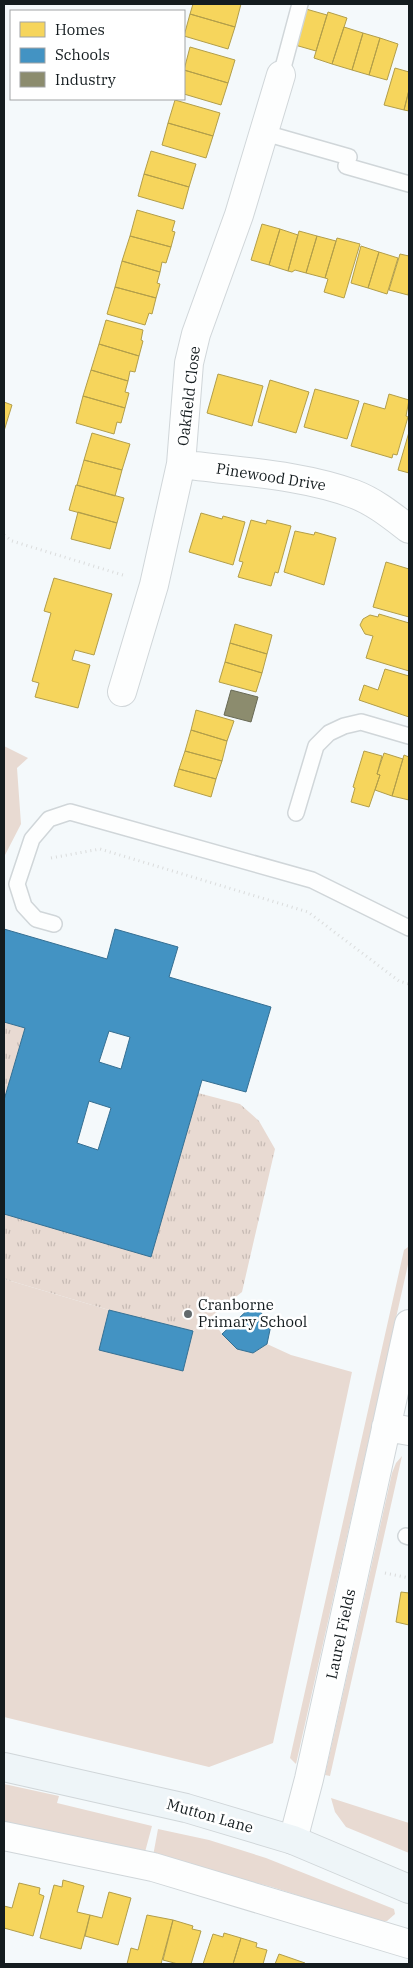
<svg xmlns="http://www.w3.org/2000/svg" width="413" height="1968" font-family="'IBM Plex Serif',serif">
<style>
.grass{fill:#e8dad2}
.park{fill:url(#park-tufts)}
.homes{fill:#f6d55c;stroke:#b29e4a}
.schools{fill:#4393c3;stroke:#356f92;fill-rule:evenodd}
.industry{fill:#8c8c6e;stroke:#686a56}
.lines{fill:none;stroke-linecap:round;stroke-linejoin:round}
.lane-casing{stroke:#d0d6d9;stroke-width:18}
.street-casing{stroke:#d0d6d9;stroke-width:30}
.secondary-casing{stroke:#d0d6d9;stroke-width:30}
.path{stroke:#dadcdc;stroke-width:3;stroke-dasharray:1 4;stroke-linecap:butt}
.lane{stroke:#fdfefe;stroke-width:15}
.street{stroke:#fdfefe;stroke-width:28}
.secondary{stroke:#eef5f8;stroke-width:28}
.poi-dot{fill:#62696c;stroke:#fff;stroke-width:2}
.labels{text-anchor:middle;stroke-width:5;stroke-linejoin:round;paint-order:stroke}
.street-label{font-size:15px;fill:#141c1f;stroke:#fff}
.poi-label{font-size:15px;fill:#141c1f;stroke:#fff;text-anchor:start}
</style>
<defs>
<pattern id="park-tufts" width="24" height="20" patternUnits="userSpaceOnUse" patternTransform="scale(1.25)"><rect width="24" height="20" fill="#e8dad2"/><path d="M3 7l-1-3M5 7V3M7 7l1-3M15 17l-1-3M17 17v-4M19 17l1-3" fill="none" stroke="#c6bab4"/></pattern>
</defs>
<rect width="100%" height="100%" fill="#f4f9fb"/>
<path class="grass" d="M4,746L28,758L17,768L21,824L4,857Z
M408,1247L409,1248V1260L296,1764L290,1758L404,1250Z
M4,1279L109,1310L99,1350L183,1371L193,1331L210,1317L222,1334L237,1349L253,1353L267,1344L291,1355L352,1372L273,1743L209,1767L4,1717Z
M402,1456L330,1776L325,1775L392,1473L396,1463Z
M4,1784L59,1796L57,1803L152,1826L145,1852L4,1824Z
M331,1798L409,1823V1853L346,1827L335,1812Z
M158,1829L209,1840L266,1858L394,1909L395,1914L387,1921H378L272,1887L153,1856Z"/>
<path class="park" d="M4,1022L25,1028L4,1100Z
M198,1093L240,1104L259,1121L275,1149L242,1292L193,1331L109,1310L4,1279V1214L150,1256Z"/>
<path class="homes" d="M193,4H241L235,27L190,14Z
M306,9L327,15L316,51L295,45Z
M328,12L347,18L332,64L314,58Z
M190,14L235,27L228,49L184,36Z
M344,27L363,33L352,70L332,64Z
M363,33L380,38L369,75L352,70Z
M380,38L398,44L387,80L369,75Z
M190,47L235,60L228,83L184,70Z
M395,68L409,72V90L404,110L384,105Z
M184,70L228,83L221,105L184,94Z
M409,90V111L404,110Z
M175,100L220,113L213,136L168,123Z
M168,123L213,136L206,158L162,145Z
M151,151L196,164L189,187L144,174Z
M144,174L189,187L183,209L138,196Z
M137,210L175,221L172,231L175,232L171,247L130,236Z
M262,224L280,229L269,265L251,260Z
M280,229L298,235L288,271L269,265Z
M299,231L317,236L306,273L295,270L292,272L288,271Z
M130,236L171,247L166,263L162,262L160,272L122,261Z
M317,236L336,241L325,278L306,273Z
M337,238L360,244L344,298L324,292L328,279L325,278Z
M361,246L379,252L368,288L351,283Z
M379,252L398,258L387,294L368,288Z
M400,254L409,256V289L408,295L389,290Z
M122,261L160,272L157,283L160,284L156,298L115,287Z
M115,287L156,298L152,314L149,313L145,325L107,314Z
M106,320L143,330L141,340L143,341L139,356L99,344Z
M99,344L139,356L135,372L130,371L128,381L91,370Z
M91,370L128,381L125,392L129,393L125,408L83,396Z
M218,374L263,386L252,426L207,413Z
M270,380L309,392L296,433L258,422Z
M315,389L359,401L347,439L304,427Z
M389,394L409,400L406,416L408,417L397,455L393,454L392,458L351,446L364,403L385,409Z
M83,396L125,408L121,423L117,422L114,434L76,423Z
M4,402L12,405L4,431Z
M409,432V473L398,470Z
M92,433L130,444L122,470L84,460Z
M84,460L122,470L115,496L77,485Z
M76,485L124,498L117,523L69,510Z
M78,512L117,523L110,549L71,539Z
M201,513L222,519L223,516L245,522L233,565L189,552Z
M251,520L266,524L267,520L291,526L278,573L275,572L271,586L238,577L243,562L239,561Z
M295,531L314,535L315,532L336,538L324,585L284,572Z
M386,562L409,569V617L373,607Z
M54,578L112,594L94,655L75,650L72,660L90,665L78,708L35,697L39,683L32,681L51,613L44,611Z
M379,614L409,623V671L366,658L373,636L365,634L360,625L363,619L370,615L378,617Z
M235,624L272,635L267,654L230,643Z
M230,643L267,654L262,673L225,662Z
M225,662L262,673L256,692L219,682Z
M385,669L409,676V717L359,700L364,685L378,690Z
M196,710L234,721L227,741L191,730Z
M191,730L227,741L222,761L185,751Z
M185,751L222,761L216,779L179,769Z
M364,751L382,756L377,774L380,775L369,807L351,802L355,788L353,787Z
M384,753L403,759L392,796L375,790L380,775L377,774Z
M404,755L409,757V800L392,796Z
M179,769L216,779L211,797L174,786Z
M401,1592L409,1593V1625L396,1622Z
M63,1880L84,1886L77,1912L90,1915L81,1949L40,1938L54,1885L62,1887Z
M19,1883L40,1888L39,1894L44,1896L33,1936L4,1928V1906L12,1908Z
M109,1892L131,1898L118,1945L85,1936L90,1915L102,1918Z
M147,1915L173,1920L161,1964H127L131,1948L138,1950Z
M173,1920L193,1926L192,1929L201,1931L191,1964H178L163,1960Z
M224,1933L241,1938L233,1964H203L213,1934L223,1937Z
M241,1938L257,1943L256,1947L267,1950L263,1964H233Z
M279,1954L305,1963L304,1964H275Z"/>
<path class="schools" d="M4,929L107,959L115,929L178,947L169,977L271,1007L246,1092L202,1080L151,1257L4,1214V1100L25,1028L4,1022ZM109,1031L130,1037L121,1069L99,1062ZM89,1101L111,1108L98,1150L77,1143Z
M254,1304L271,1325L267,1344L253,1353L237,1349L222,1334Z
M109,1310L193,1331L183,1371L99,1350Z"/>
<path class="industry" d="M231,690L258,697L251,722L224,715Z"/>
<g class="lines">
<defs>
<path id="lane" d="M281,75L300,4
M265,133L349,157L346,166L409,184
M296,813L316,746L329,733L344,726L361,722L409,736
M54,924L36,919L24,906L17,884L32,839L49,819L70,812L312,880L409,928
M406,1536L409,1537"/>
<path id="street" d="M181,464C238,472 300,474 354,494C375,502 392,516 409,529
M122,692L154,585L181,464L189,363L196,334L239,215L281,75
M386,1427L409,1431
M4,1836L153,1867L409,1944
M293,1840L309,1779L409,1324"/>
<path id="secondary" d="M4,1767L186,1808L293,1840L409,1889"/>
</defs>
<use href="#lane" class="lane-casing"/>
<use href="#street" class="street-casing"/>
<use href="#secondary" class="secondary-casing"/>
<path class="path" d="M4,535L12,541L126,576
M51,858L100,849L308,912L399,981L409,984
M385,1573L409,1578"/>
<use href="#lane" class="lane"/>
<use href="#street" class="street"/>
<use href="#secondary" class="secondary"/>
</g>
<circle class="poi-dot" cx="188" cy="1314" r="5"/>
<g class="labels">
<g class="street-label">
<text transform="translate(189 396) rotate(-83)" y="5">Oakfield Close</text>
<text transform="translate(271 477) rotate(9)" y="5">Pinewood Drive</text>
<text transform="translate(341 1634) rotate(-78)" y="5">Laurel Fields</text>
<text transform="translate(210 1816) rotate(16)" y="5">Mutton Lane</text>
</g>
<g class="poi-label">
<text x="198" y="1310">Cranborne<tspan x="198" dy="17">Primary School</tspan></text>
</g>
</g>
<rect width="413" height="1968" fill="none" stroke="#141c1f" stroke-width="10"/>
<rect x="10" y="10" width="175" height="90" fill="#ffffff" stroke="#a1a4a5"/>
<rect x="20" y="22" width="25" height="15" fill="#f6d55c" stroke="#a1a4a5"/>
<text x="55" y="35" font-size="15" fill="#141c1f">Homes</text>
<rect x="20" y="48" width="25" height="15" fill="#4393c3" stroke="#a1a4a5"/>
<text x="55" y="60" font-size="15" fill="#141c1f">Schools</text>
<rect x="20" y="72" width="25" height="15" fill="#8c8c6e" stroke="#a1a4a5"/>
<text x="55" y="85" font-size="15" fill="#141c1f">Industry</text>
</svg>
